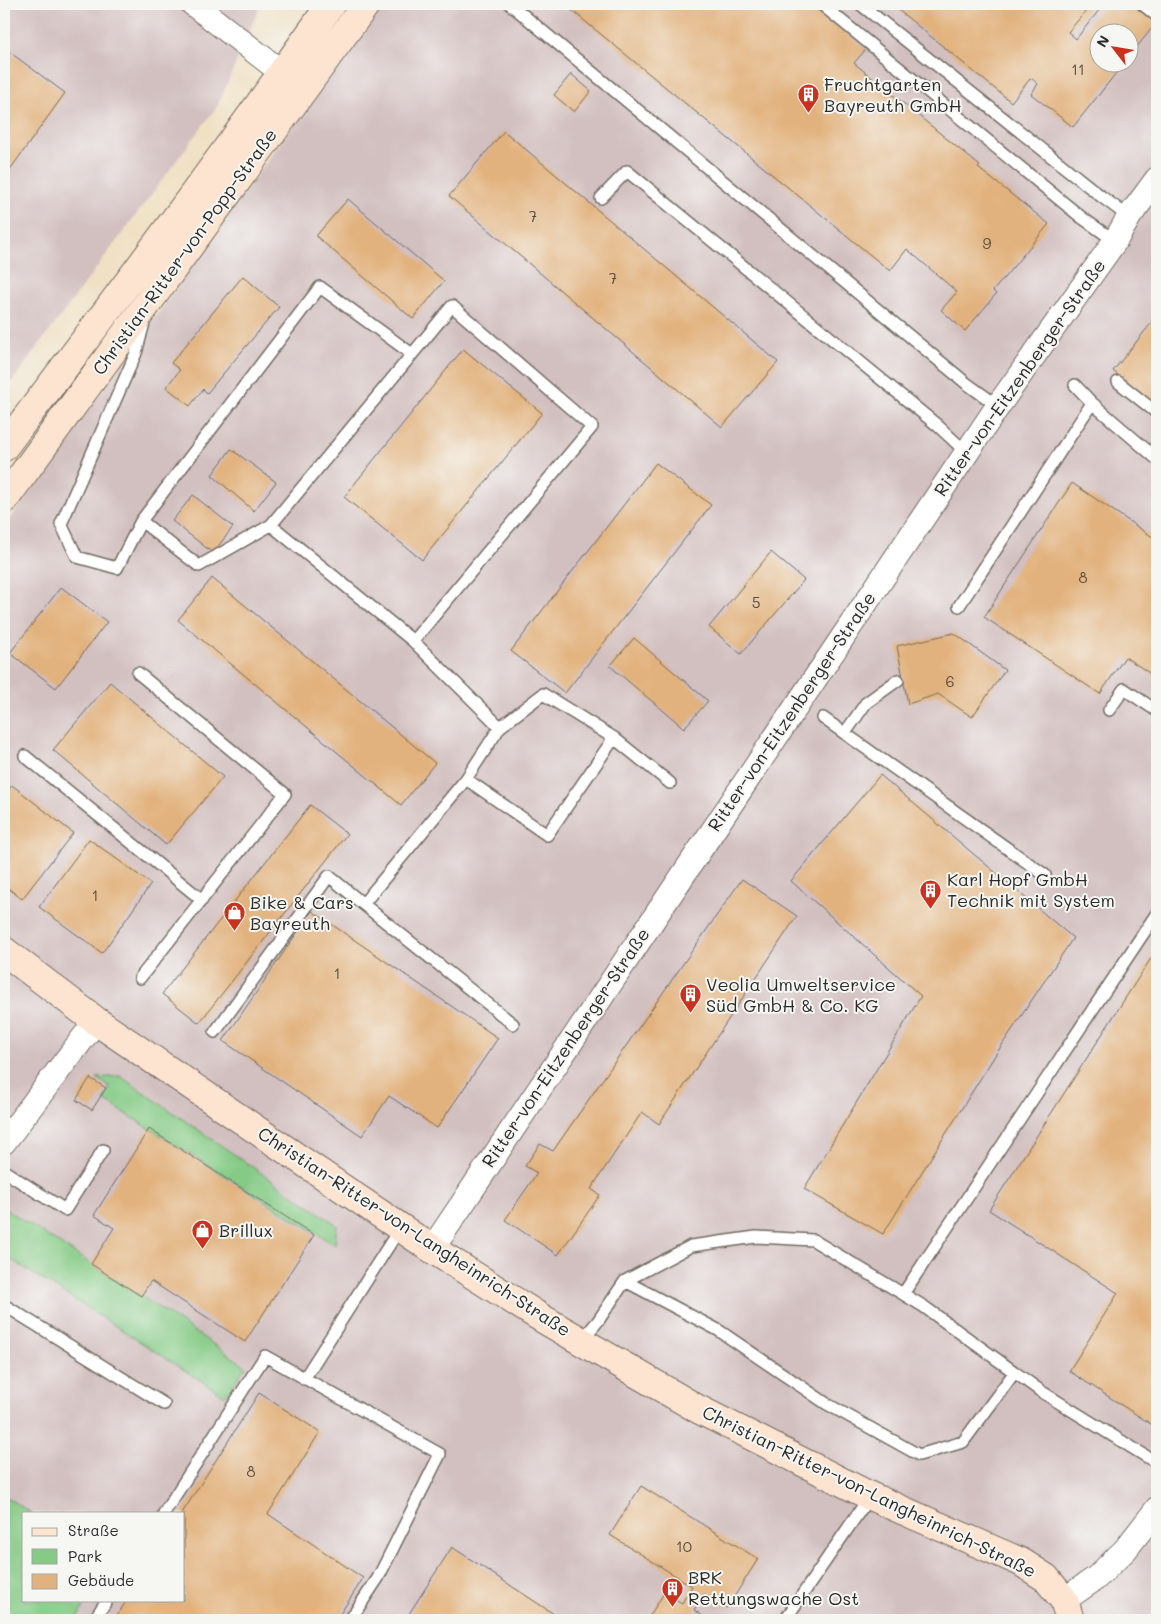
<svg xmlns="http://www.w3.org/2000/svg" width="1161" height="1624" font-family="Mali,sans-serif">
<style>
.industrial{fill:#d2bfc0;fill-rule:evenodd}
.green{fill:#85cb86;stroke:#587b58}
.building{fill:#e2b27e}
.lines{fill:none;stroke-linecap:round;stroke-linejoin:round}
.lane-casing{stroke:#706b61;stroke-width:14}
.street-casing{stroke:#706b61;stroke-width:26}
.secondary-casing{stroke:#706b61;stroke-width:30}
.lane{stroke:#fff;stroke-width:11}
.street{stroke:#fff;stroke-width:24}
.secondary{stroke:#fde4d1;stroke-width:28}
.labels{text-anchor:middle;stroke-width:4;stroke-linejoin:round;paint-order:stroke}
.number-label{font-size:15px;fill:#594d40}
.poi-label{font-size:18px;fill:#2b2b2b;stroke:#f6f6f2;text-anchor:start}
.street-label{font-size:18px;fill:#2b2b2b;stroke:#f6f6f2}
</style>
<rect width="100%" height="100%" fill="#f6f6f2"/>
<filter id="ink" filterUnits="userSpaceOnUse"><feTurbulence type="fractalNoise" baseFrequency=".02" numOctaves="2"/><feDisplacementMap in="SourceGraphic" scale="10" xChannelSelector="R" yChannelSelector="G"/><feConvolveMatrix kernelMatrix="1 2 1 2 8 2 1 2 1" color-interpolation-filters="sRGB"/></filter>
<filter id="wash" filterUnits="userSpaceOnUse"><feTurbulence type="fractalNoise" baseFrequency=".0096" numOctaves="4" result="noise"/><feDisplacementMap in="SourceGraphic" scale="20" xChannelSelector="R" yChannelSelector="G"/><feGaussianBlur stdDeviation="1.12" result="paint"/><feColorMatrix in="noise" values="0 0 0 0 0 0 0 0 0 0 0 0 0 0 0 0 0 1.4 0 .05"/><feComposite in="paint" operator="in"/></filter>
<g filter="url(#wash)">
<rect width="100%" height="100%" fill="#f0e1c5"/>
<path class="industrial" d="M4,4H261L218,105L4,392Z
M380,4H1157V1620H4V527ZM1098,32H1128V62H1098ZM24,1513H184V1600H24Z"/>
<path class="green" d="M120,1076L337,1225L335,1245L104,1100L110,1087L97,1078Z
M4,1208L141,1296L246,1366L225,1396L4,1255Z
M4,1496L32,1513H24V1600H88L76,1620H4Z"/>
<g id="blocks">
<path class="building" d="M564,4H812L866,49L854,63L980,166L978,168L1049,224L993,291L996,294L965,331L941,310L957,292L907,249L890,271Z
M891,4H1092L1068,32L1076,39L1104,4H1134L1157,22L1128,58V32H1098V62H1125L1073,127L1031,94L1038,84L1031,78L1011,102Z
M4,48L65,93L4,178Z
M571,74L591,91L574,112L554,95Z
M504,131L778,362L722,427L449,196Z
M348,199L444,281L413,319L316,236Z
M243,276L279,307L207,393L203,389L190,406L166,387L180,370L171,363Z
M1157,316V407L1113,371Z
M463,349L542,413L422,560L344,497Z
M231,449L276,482L254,511L212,475Z
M656,463L711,505L565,693L511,651Z
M1072,483L1157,540V678L1125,657L1100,694L984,617Z
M193,495L233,527L213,553L172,521Z
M771,552L804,580L741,654L709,627Z
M212,578L435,763L401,805L178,620Z
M61,587L107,622L56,688L10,653Z
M954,633L1005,670L972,717L938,694L908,704L897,646Z
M634,638L708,701L684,728L610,666Z
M110,682L223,777L166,845L53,750Z
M880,775L1073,938L994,1057L883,1234L804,1189L921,996L791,881Z
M12,785L73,833L22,899L4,885V796Z
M310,805L347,834L199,1023L162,994Z
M89,839L151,884L102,953L39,907Z
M742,879L797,916L659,1124L642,1112L591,1189L600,1195L558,1255L505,1220L537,1173L525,1166L540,1144L553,1151Z
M312,911L498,1038L437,1128L389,1096L362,1136L223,1041Z
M1157,949V1428L1069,1371L1118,1293L989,1210Z
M90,1078L106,1088L92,1110L76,1100Z
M149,1129L314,1235L245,1342L151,1281L141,1296L91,1264L114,1228L94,1215Z
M259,1393L320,1432L268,1514L363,1578L357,1588L336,1620H114L127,1600H184V1513H182Z
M641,1486L758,1559L727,1608L704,1594L694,1610L709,1620H647L664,1593L682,1603L692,1586L610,1535Z
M452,1547L563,1620H405Z"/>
</g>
</g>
<g filter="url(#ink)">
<use href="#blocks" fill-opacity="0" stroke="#706b61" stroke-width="1"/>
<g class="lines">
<defs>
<path id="lane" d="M510,4L966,383L998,406
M821,4L1081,217L1115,241
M860,4L1102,197L1129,217
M1142,4L1157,16
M601,198L627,171L937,425L967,453
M1118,382L1157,413
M1075,385L1092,403L1157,459
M141,521L117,568L77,557L61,524L136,353L144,323
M271,525L199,566L141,521L320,287L412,354
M959,606L1092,403
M413,641L592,427L452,306L271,525L413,641L500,727L543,694L614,738L670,783
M138,673L285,794L140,978
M1109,710L1124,689L1157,711
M823,718L1045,875
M500,727L466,779L547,835L614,738
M845,733L866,703L898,680
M25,756L202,900
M466,779L363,904L513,1024
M215,1032L329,876L363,904
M4,1171L65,1210L103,1150
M625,1281L718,1330L827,1404L919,1455L963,1442L1014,1373
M903,1294L1157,913
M4,1305L164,1404
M581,1341L598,1321L625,1281L691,1246L756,1237L813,1240L923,1306L1042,1392L1157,1463
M304,1379L400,1228
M164,1513L265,1356L440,1454L378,1578L350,1620
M94,1620L107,1600
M785,1620L870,1496"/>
<path id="street" d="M193,4L297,84
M4,1142L96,1021
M432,1249L998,406L1115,241L1129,217L1157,179
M1064,1600L1096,1578L1125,1550L1157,1509"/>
<path id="secondary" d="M4,447C115,301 225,154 331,4
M4,500L366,4
M4,951L96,1021L432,1249L543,1319L698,1409L870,1496L1021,1562L1046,1578L1064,1600L1070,1620"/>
</defs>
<use href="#lane" class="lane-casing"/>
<use href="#street" class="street-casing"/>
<use href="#secondary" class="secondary-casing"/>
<use href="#lane" class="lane"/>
<use href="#street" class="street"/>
<use href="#secondary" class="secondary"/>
</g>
</g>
<defs>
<symbol id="building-pin" viewBox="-11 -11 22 30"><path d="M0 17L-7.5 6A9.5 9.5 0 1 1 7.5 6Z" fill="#c8321e" stroke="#f6f6f2"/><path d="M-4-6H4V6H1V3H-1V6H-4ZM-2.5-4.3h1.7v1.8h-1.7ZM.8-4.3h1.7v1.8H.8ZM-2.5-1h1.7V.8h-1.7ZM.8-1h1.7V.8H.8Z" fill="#fff"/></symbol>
<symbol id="shop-pin" viewBox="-11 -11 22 30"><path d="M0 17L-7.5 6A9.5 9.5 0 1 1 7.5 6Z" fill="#c8321e" stroke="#f6f6f2"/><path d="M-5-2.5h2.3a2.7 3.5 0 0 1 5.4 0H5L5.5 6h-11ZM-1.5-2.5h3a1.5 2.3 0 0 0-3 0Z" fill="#fff"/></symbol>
</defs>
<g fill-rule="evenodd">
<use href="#building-pin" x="796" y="82" width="25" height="34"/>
<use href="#building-pin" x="918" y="878" width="25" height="34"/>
<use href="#shop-pin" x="222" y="900" width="25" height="34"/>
<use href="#building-pin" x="678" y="982" width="25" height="34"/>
<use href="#shop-pin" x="190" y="1218" width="25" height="34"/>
<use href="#building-pin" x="660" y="1576" width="25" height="34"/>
</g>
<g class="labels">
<g class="number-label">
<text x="1078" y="75">11</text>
<text x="533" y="222">7</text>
<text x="987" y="249">9</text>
<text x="613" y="284">7</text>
<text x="1083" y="583">8</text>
<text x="756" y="608">5</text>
<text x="950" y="687">6</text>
<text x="95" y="901">1</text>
<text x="337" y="979">1</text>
<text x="251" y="1477">8</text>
<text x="684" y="1552">10</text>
</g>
<g class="poi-label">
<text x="824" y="91">Fruchtgarten<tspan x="824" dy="21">Bayreuth GmbH</tspan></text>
<text x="947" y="886">Karl Hopf GmbH<tspan x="947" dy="21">Technik mit System</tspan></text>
<text x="250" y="909">Bike &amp; Cars<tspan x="250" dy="21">Bayreuth</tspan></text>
<text x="706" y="991">Veolia Umweltservice<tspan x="706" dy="21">Süd GmbH &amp; Co. KG</tspan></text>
<text x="219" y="1237">Brillux</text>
<text x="688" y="1584">BRK<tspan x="688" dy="21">Rettungswache Ost</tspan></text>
</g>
<g class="street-label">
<text transform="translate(185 252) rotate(-54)" y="6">Christian-Ritter-von-Popp-Straße</text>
<text transform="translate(1020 378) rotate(-55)" y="6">Ritter-von-Eitzenberger-Straße</text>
<text transform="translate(792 712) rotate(-56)" y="6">Ritter-von-Eitzenberger-Straße</text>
<text transform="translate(566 1048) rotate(-56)" y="6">Ritter-von-Eitzenberger-Straße</text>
<text transform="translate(414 1232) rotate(33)" y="6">Christian-Ritter-von-Langheinrich-Straße</text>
<text transform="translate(869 1492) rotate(26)" y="6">Christian-Ritter-von-Langheinrich-Straße</text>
</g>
</g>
<rect width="1161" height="1624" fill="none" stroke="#f6f6f2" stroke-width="20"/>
<rect x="22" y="1512" width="162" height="90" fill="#f6f6f2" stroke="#a5a5a2"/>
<rect x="32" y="1528" width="25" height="8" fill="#fde4d1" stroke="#a5a5a2"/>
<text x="68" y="1536" font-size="15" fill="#2b2b2b">Straße</text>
<rect x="32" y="1549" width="25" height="15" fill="#85cb86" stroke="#a5a5a2"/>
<text x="68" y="1562" font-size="15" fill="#2b2b2b">Park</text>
<rect x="32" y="1574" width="25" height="15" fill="#e2b27e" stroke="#a5a5a2"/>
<text x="68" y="1586" font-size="15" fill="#2b2b2b">Gebäude</text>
<g transform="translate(1114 48) rotate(301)"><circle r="24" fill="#f6f6f2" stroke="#a5a5a2"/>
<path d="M0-4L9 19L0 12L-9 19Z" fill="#c8321e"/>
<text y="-8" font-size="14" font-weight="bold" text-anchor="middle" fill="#2b2b2b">N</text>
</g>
</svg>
